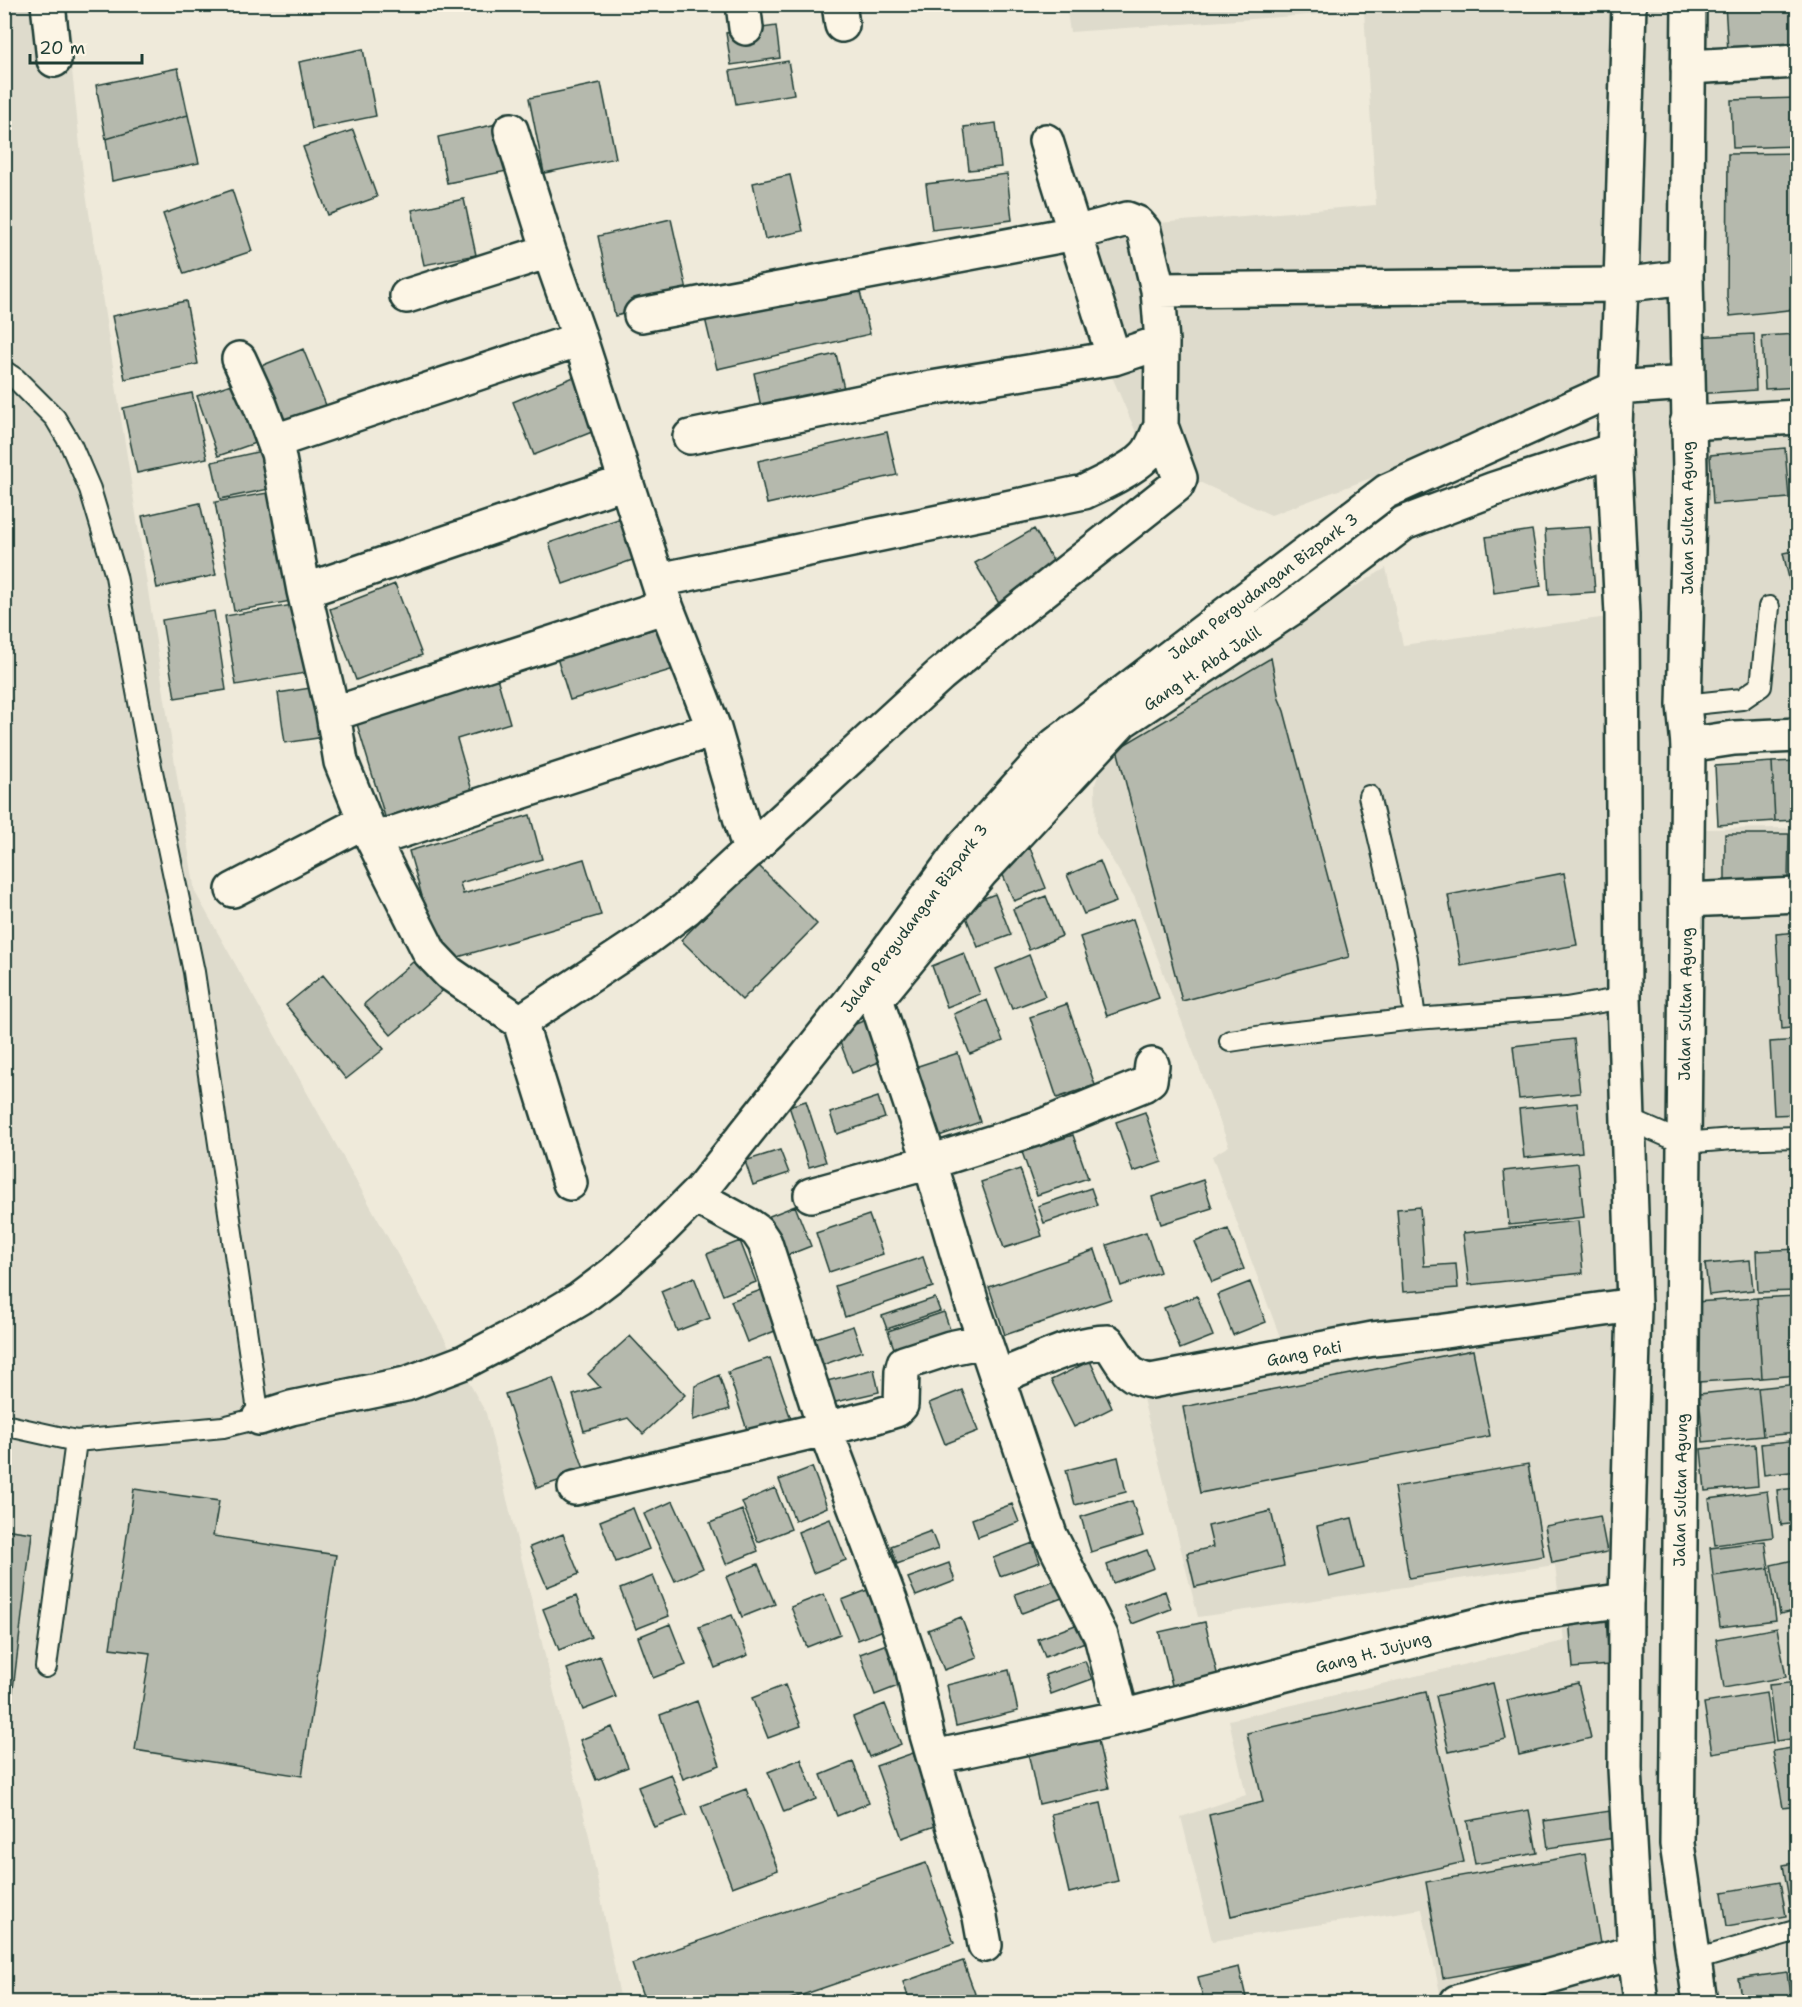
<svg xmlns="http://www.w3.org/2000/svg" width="1802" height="2007" font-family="'Shantell Sans',sans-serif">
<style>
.built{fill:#dedbcc}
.building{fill:#b5b9ad;stroke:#1f3d34;stroke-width:1.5}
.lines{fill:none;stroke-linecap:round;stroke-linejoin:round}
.service-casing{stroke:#1f3d34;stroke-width:24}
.minor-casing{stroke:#1f3d34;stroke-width:38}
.trunk-casing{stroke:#1f3d34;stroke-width:38}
.service{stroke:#fcf5e5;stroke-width:20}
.minor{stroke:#fcf5e5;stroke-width:33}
.trunk{stroke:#fcf5e5;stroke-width:33}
.labels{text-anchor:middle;stroke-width:6;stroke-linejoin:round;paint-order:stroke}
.street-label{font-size:16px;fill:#1f3d34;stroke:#fcf5e5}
</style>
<rect width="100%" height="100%" fill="#efeada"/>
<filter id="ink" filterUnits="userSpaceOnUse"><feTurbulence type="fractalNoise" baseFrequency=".0167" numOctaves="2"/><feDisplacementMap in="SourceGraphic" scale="12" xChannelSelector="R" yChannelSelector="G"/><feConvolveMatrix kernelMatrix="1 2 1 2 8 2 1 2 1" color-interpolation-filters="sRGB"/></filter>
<g filter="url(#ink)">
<path class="built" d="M65,4L83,174L195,892L486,1413L589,1836L621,2002H5L4,5Z
M1066,5H1797V744L1699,755L1703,829L1797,828V2002H1442L1422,1909L1212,1941L1181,1817L1246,1795L1229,1720L1564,1641L1555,1565L1198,1617L1138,1379L1280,1337L1212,1156L1229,1146L1135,898L1096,833L1095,785L1110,735L1386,568L1403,645L1622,615L1615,388L1271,515L1147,458L1050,232L1376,205L1364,11L1070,32Z"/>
<path class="building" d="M1725,4H1798V46L1728,51Z
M776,26L780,58L731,65L726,33Z
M363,49L376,116L312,129L299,62Z
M788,61L794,94L736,104L730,71Z
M178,68L188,115L106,139L96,85Z
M601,83L616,158L544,173L529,98Z
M1798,98V146L1733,148L1731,100Z
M188,115L199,163L112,181L106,139Z
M996,123L1001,167L969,170L964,127Z
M497,124L507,171L447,183L438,137Z
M353,130L377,197L328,215L303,147Z
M1798,153V309L1730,316L1727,297L1728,154Z
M1007,174L1012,220L932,230L926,184Z
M790,175L803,231L765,239L753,183Z
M232,190L252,251L184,274L163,214Z
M464,199L476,255L424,265L412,210Z
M671,219L689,299L615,316L598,236Z
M857,279L870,334L717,369L704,314Z
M186,301L198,364L125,379L112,316Z
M1754,334L1756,390L1695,394L1693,337Z
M1798,334V387L1765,389L1762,336Z
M303,349L328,410L286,428L261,366Z
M836,354L845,393L762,412L754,373Z
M581,374L602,428L534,455L513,402Z
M234,383L255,443L218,456L197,396Z
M192,393L207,458L137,473L123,408Z
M887,432L897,475L767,504L758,461Z
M1785,448L1789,498L1713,504L1710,455Z
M266,450L274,488L220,499L212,462Z
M279,491L297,600L234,611L215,502Z
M200,503L216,575L157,588L142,516Z
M630,515L644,556L563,584L549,543Z
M1590,527L1595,592L1549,595L1545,530Z
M1034,529L1060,572L1001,607L975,563Z
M1532,530L1541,586L1494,593L1486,537Z
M1798,550V616L1783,553Z
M395,584L422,655L356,680L330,609Z
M299,604L311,672L236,685L225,616Z
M214,611L226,690L175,698L162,620Z
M661,627L674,669L570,700L557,658Z
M1271,658L1279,699L1284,711L1349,957L1182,1001L1117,749Z
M496,674L510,723L457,739L473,794L386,820L354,714Z
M317,687L324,737L285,743L278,693Z
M1798,761V820L1775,821L1772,762Z
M1772,762L1775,821L1718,825L1715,766Z
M530,815L542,859L460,883L463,894L584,859L601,915L441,962L409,851Z
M1725,834H1789L1788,884H1725Z
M1030,848L1046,888L1014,901L997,861Z
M1100,861L1116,902L1084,914L1067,875Z
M757,864L817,924L742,1000L681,940Z
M1564,873L1577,945L1461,966L1448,895Z
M995,894L1011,935L978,947L962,907Z
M1046,896L1062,936L1029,950L1013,909Z
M1133,919L1159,998L1107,1016L1080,937Z
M1798,932V1027L1782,1029L1776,934Z
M964,953L980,994L947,1007L932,966Z
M1029,955L1045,996L1012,1009L996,969Z
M420,956L447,987L391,1035L364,1004Z
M323,975L384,1049L346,1079L286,1005Z
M987,1000L1003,1041L970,1054L954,1014Z
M1067,1004L1095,1085L1057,1098L1030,1017Z
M868,1019L884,1060L852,1073L836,1032Z
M1574,1039L1580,1093L1519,1099L1513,1046Z
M1798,1040V1114L1774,1115L1770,1042Z
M958,1053L980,1122L933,1138L909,1069Z
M878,1097L885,1118L837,1134L830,1113Z
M806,1101L826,1162L809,1167L789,1106Z
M1577,1103L1582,1152L1524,1158L1519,1109Z
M1145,1112L1162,1162L1133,1172L1116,1122Z
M1073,1135L1088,1178L1037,1195L1022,1152Z
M780,1150L789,1173L753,1185L745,1161Z
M1578,1163L1584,1217L1509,1225L1504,1171Z
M1020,1169L1042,1236L1004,1248L981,1182Z
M1203,1180L1212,1208L1161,1224L1152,1197Z
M1091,1188L1097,1205L1044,1223L1038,1206Z
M795,1206L811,1246L778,1259L762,1219Z
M1420,1207L1424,1266L1456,1264L1458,1288L1403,1292L1397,1209Z
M869,1215L883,1254L829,1272L816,1233Z
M1578,1221L1583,1273L1469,1285L1463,1233Z
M1228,1229L1244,1269L1212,1282L1195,1242Z
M1146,1232L1160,1272L1121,1286L1107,1245Z
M740,1241L756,1282L723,1295L707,1254Z
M1798,1249V1291L1758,1292L1756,1251Z
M1095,1250L1111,1299L1005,1335L989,1287Z
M923,1257L933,1287L845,1317L835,1286Z
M1750,1260L1753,1290L1709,1295L1705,1264Z
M694,1277L710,1318L677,1331L661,1291Z
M1250,1282L1266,1322L1233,1335L1217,1295Z
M764,1289L780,1329L747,1342L731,1301Z
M1197,1296L1213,1336L1180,1349L1164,1308Z
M1798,1296V1375L1762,1378L1757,1298Z
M935,1298L940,1311L887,1329L882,1316Z
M1757,1298L1762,1378L1699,1382L1695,1302Z
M944,1312L955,1344L899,1363L888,1331Z
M853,1326L862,1351L811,1369L803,1342Z
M630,1336L685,1395L643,1434L628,1418L584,1431L573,1395L600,1387L588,1374Z
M1473,1350L1490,1436L1200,1493L1183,1407Z
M770,1358L792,1422L749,1436L728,1372Z
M1090,1361L1112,1408L1074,1427L1051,1380Z
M874,1369L879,1392L827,1404L823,1382Z
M719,1375L730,1409L693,1420L695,1386Z
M553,1378L585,1472L537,1488L505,1394Z
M1798,1384V1433L1763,1436L1758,1388Z
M1758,1388L1763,1436L1703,1442L1699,1394Z
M962,1390L978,1431L945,1444L929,1403Z
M1798,1440V1471L1764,1475L1761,1444Z
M1755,1444L1758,1486L1705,1491L1701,1449Z
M1118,1457L1126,1492L1075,1505L1066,1470Z
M1528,1464L1544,1556L1409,1578L1394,1487Z
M812,1467L827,1507L795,1521L779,1480Z
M775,1488L791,1529L758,1542L742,1502Z
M1798,1488V1523L1781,1525L1777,1490Z
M134,1489L219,1501L213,1536L336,1555L302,1776L135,1750L150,1653L110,1648Z
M1767,1491L1773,1537L1715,1545L1709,1499Z
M673,1501L703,1568L675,1581L644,1514Z
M1132,1501L1143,1536L1091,1552L1081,1517Z
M1012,1504L1019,1522L978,1537L972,1519Z
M633,1508L649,1549L616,1562L600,1521Z
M742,1510L758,1551L726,1564L710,1523Z
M1271,1511L1284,1566L1195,1587L1187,1553L1213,1547L1208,1526Z
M1600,1516L1607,1552L1552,1563L1545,1526Z
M1352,1518L1364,1568L1329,1577L1317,1526Z
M830,1519L846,1560L813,1573L798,1532Z
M4,1529L32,1533L7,1739L4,1738Z
M931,1531L938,1549L897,1564L891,1546Z
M563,1534L579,1574L547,1587L530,1547Z
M1765,1541L1769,1568L1713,1576L1710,1548Z
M1033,1543L1040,1562L1000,1576L993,1558Z
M1147,1550L1154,1568L1113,1583L1107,1565Z
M1798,1559V1610L1780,1614L1771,1565Z
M949,1563L955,1581L916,1596L908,1578Z
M758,1564L775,1604L742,1617L726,1577Z
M1769,1568L1776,1620L1720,1627L1713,1576Z
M653,1576L669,1616L636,1629L620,1589Z
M1055,1580L1062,1598L1022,1613L1015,1594Z
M875,1587L891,1627L858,1640L842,1600Z
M1165,1591L1171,1609L1132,1624L1124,1606Z
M824,1594L840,1634L807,1647L791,1607Z
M576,1596L591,1637L559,1650L543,1609Z
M732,1615L748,1655L715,1668L699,1627Z
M1606,1615L1609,1665L1573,1668L1569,1617Z
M961,1617L977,1658L944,1670L928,1630Z
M1205,1622L1220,1686L1175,1697L1159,1632Z
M670,1624L686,1665L653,1678L638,1637Z
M1078,1624L1085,1642L1045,1657L1038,1639Z
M1777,1628L1786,1677L1724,1688L1716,1639Z
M892,1642L908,1682L875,1695L860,1654Z
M600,1656L616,1697L583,1710L567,1669Z
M1085,1661L1092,1679L1051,1694L1045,1675Z
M1009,1670L1018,1711L956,1726L947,1685Z
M1798,1682V1738L1776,1741L1769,1685Z
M1493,1683L1506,1739L1449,1752L1436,1696Z
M1578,1683L1591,1738L1519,1755L1507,1700Z
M785,1685L801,1726L768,1738L752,1698Z
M1426,1692L1464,1862L1231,1916L1209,1815L1263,1802L1247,1733Z
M1766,1693L1773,1743L1712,1753L1704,1703Z
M697,1701L720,1765L683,1779L660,1715Z
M885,1704L901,1744L869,1757L853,1717Z
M612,1727L628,1767L596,1780L580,1740Z
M1096,1732L1109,1788L1039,1804L1027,1748Z
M1798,1747V1806L1783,1808L1773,1751Z
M913,1753L938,1825L902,1838L876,1766Z
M801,1759L816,1799L784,1812L768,1772Z
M853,1762L869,1803L837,1816L821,1775Z
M671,1774L687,1815L654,1827L638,1787Z
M746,1789L778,1870L732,1887L701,1806Z
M1101,1803L1118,1881L1069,1893L1051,1814Z
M1529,1810L1537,1853L1475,1864L1467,1821Z
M1610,1811L1614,1838L1548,1848L1544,1821Z
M1585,1854L1601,1950L1443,1978L1426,1882Z
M1798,1862V1903L1790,1904L1783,1865Z
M926,1863L954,1943L782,2002H645L632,1964Z
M1780,1882L1786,1916L1727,1926L1722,1892Z
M963,1961L978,2002H910L903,1982Z
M1239,1967L1247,2002H1204L1198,1977Z
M1787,1972L1791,2002H1742L1738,1979Z
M1798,1974V2002H1794L1790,1975Z"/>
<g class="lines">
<defs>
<path id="service" d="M4,371L16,379L55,418L71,445L90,489L116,576L149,757L194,972L259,1418L223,1427L76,1441L4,1425
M1684,705L1742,699L1761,686L1769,607
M1369,796L1407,958L1415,1019
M1230,1041L1270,1035L1415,1019L1566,1008L1624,998
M1628,1119L1683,1143L1733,1139L1798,1137
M46,1667L76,1441
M1695,1960L1798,1930"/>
<path id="minor" d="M48,4L54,60
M743,4L746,28
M839,4L842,25
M1688,67L1798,61
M511,130L549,251L580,339L666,606L714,729L750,851
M1046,141L1114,358
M1158,290L1621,285
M407,296L549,251
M239,359L260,405L278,453L304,591L333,714L341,762L373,840L430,953L449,973L520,1022L570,1183
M1687,423L1798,417
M690,437L925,389L1114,358L1162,342
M275,441L580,339
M659,580L1084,492C1101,484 1133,469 1145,456C1153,448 1156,436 1161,426
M304,591L625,482
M333,714L666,606
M1688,745L1734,738L1798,735
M373,840L714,729
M233,890L365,821
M1686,900L1798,895
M520,1022L647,938L686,909L940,675L1019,610L1177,485L1180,478L1161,426L1162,342L1158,290L1144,231L1137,223L1127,219L1075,233L641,315
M811,1195L930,1162L1035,1129L1143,1085L1150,1080L1152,1065
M695,1196L750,1226L757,1231L765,1243L825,1429L890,1600L912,1666L927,1735L980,1917L985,1945
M997,1377C1031,1366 1071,1342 1108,1342L1110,1345C1124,1364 1125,1377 1151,1381L1373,1339L1438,1332L1634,1305
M259,1418L291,1408L406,1384L464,1362L548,1318L580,1299L613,1274L653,1238L700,1191L853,998L964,846L1055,745L1387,491L1616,388
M575,1488L870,1418L896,1410L901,1405L902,1371L904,1363L950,1348L984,1341
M1122,1717L1101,1636L1050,1535L1042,1511L971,1300L930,1162L878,1005V997L981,872L1122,721L1289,610L1404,523L1494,489L1614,450
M934,1757L1122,1717L1362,1654L1519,1615L1626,1600
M1457,2002L1635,1952"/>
<path id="trunk" d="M1629,4L1621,285L1614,450L1622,615L1624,998L1634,1305L1626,1600L1625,1768L1635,1952L1641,2002
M1689,4L1686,277L1690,472L1684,705L1688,745L1677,1844L1700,2002
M1621,285L1686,277
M1616,388L1687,383"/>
</defs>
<use href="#service" class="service-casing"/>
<use href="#minor" class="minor-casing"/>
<use href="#trunk" class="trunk-casing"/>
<use href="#service" class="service"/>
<use href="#minor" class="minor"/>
<use href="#trunk" class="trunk"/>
</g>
</g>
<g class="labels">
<g class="street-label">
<text transform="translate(1687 518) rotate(-90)" y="6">Jalan Sultan Agung</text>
<text transform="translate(1263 586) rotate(-37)" y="6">Jalan Pergudangan Bizpark 3</text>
<text transform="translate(1202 668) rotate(-34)" y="6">Gang H. Abd Jalil</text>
<text transform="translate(914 918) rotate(-53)" y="6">Jalan Pergudangan Bizpark 3</text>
<text transform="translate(1685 1004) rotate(-89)" y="6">Jalan Sultan Agung</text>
<text transform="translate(1304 1353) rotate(-11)" y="6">Gang Pati</text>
<text transform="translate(1680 1490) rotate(-89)" y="6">Jalan Sultan Agung</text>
<text transform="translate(1373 1652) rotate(-15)" y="6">Gang H. Jujung</text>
</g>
</g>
<rect width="1802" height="2007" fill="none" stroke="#fcf5e5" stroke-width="24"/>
<rect x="12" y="12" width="1778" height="1983" fill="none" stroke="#1f3d34" stroke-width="2" filter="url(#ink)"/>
<path d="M30 54v9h112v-9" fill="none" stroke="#1f3d34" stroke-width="3"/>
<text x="39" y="54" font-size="18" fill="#1f3d34" stroke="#fcf5e5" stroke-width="4.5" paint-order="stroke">20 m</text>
</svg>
